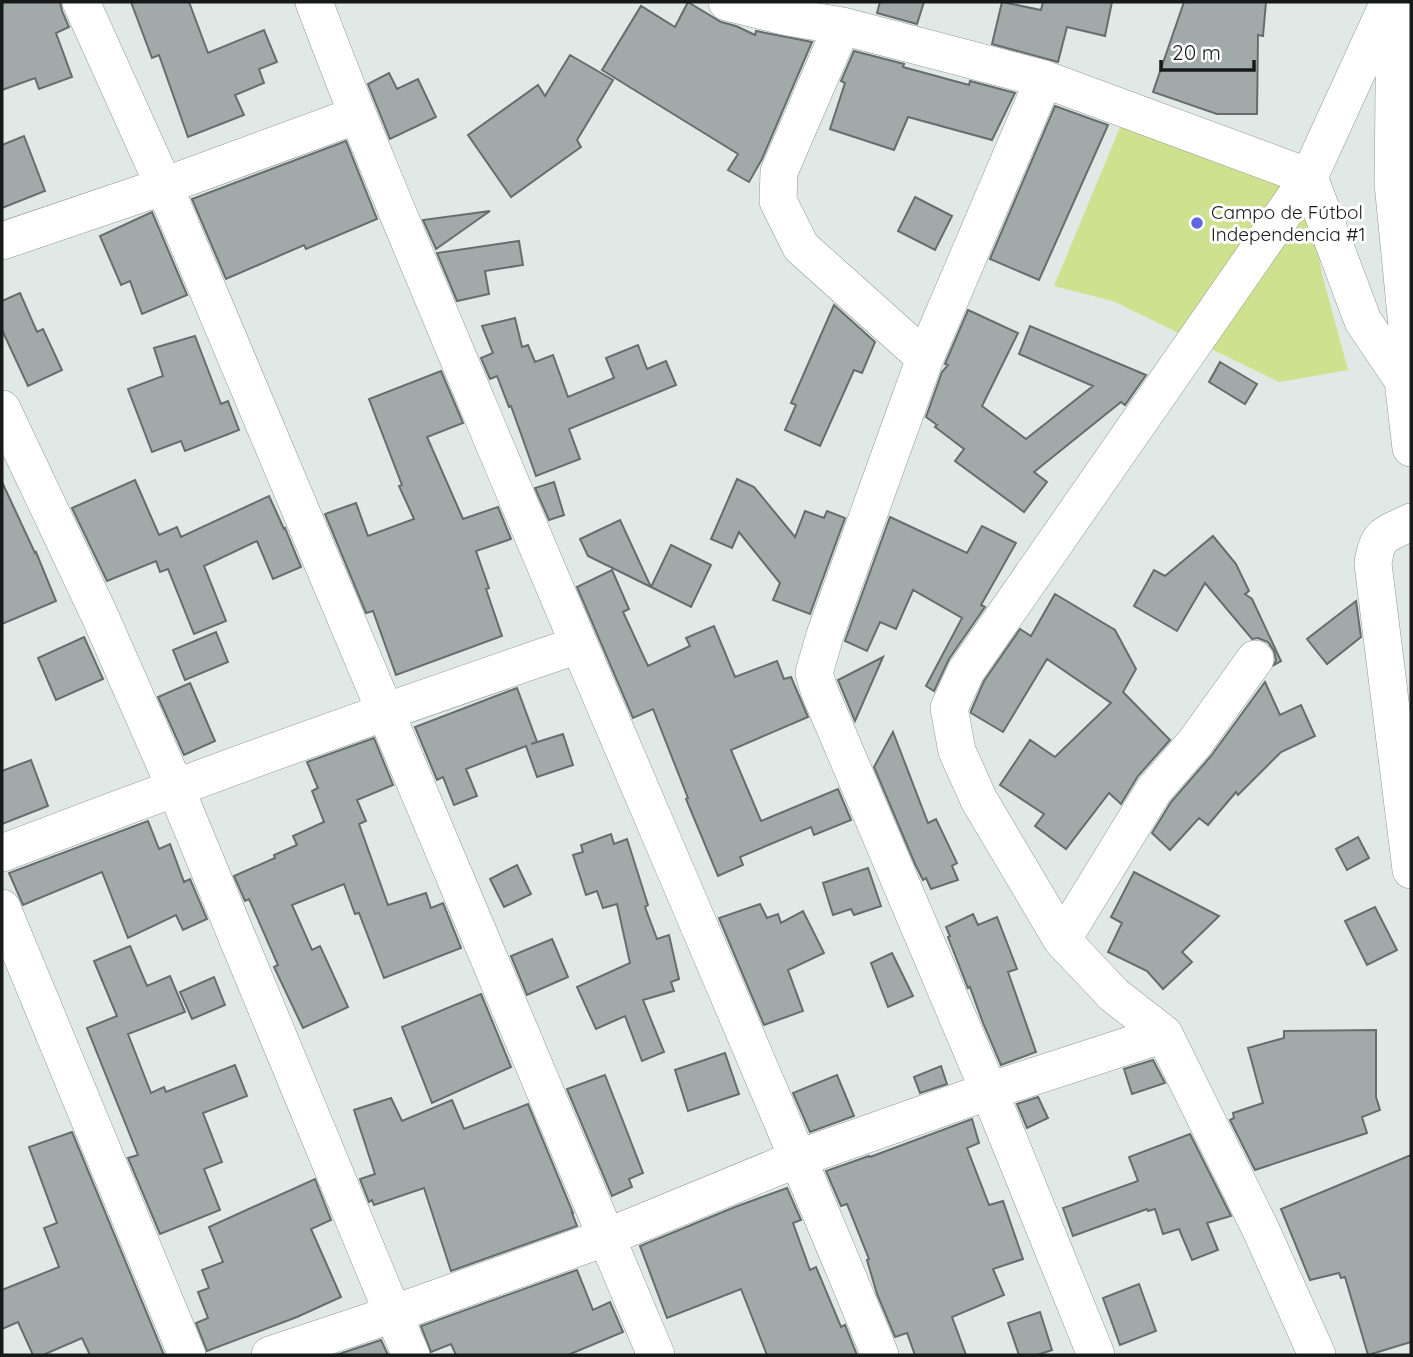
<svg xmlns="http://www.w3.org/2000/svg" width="1413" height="1357" font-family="Quicksand,sans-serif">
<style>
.green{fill:#cee18f}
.building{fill:#a1aaa9;stroke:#656e6c;stroke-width:2}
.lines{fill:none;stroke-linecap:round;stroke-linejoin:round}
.minor-casing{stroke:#919995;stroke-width:38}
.minor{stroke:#fff;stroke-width:37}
.poi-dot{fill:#5f68e0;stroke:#fff;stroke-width:2.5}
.labels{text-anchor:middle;stroke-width:6;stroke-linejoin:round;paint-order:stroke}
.poi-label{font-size:19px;fill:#171a18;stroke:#fff;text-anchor:start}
</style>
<rect width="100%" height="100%" fill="#e0e9e5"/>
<path class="green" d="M1121,125L1304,172L1322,274L1348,370L1279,382L1113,301L1054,286Z"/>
<path class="building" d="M2,2H60L62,11L69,27L56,33L72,77L39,89L35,78L2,90Z
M131,2H189L208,53L264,30L277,62L259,69L264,83L235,95L244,115L188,137L159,55L152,58Z
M688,2L721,22L736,26L755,35L756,31L812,42L762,159L749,182L728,170L738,154L602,70L641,6L675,27Z
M880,2H924L917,24L877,13Z
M1002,2L1041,10L1043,2H1112L1105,36L1067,27L1058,62L992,44Z
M1184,2H1266L1263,36L1258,35L1257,114H1217L1153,92Z
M854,51L904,64L903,67L969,85L970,81L1015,93L992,140L908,117L894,150L830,129L845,83L841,81Z
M570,55L613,80L577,140L581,147L511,197L468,135L538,85L545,96Z
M389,73L397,89L418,79L436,117L390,139L368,84Z
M1055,106L1108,125L1039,280L990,259Z
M24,136L45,191L2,208V145Z
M346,141L377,219L306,249L304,245L226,279L192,199Z
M915,197L952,216L935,250L898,231Z
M490,211L436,249L423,220Z
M152,212L187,295L142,314L130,281L121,285L100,236Z
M519,241L523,265L485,271L489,294L457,301L437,253Z
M20,293L37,332L43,329L62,370L28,386L2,330V301Z
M834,305L875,342L862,373L854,370L820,446L785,430L796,405L791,403Z
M968,310L1018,333L982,406L1026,439L1093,386L1019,354L1030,326L1146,375L1125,405L1121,402L1034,472L1047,482L1024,512L955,461L964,449L935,427L937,425L926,417L942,372L948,365L945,364Z
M515,318L522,347L528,345L535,362L553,355L568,397L614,378L606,358L638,345L647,369L666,361L676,385L569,429L580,459L536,476L511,406L509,407L497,376L490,379L481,358L493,353L482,326Z
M195,336L221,404L228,401L239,430L185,451L181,441L152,452L128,389L163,376L154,348Z
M1220,362L1257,384L1245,404L1209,382Z
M441,371L463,423L427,437L463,519L498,507L511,539L476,551L489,588L486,589L502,636L396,675L373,611L366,613L325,514L356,503L368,536L414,519L399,486L402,485L369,399Z
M737,479L754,487L795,537L805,511L824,518L827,511L845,518L810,614L773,600L780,583L739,532L732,548L711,539Z
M135,480L159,535L177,527L181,537L269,496L284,529L285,528L301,567L273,579L257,541L204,566L226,621L194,634L168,569L160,572L156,561L107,581L72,508Z
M2,482L35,553L36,552L56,601L2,624Z
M554,482L564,515L549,520L535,488Z
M890,517L967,553L982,526L1016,543L981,605L985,607L949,659L934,691L926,686L962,618L913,590L896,629L880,622L867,651L845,641Z
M620,520L651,587L588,556L580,539Z
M1213,536L1236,564L1249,591L1245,594L1252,599L1281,661L1274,665L1276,660L1274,651L1268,642L1258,638L1252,639L1205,583L1177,631L1134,606L1154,570L1165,576Z
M671,545L711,565L691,607L651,587Z
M612,570L629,609L623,612L648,666L690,646L686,638L714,626L735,677L777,661L784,679L791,677L808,717L731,750L761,821L838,789L851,820L814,835L811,827L740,857L743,865L718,876L686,799L688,798L653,709L633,718L577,587Z
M1055,594L1115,630L1136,669L1123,692L1170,740L1138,776L1121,804L1109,793L1066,849L1035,826L1044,814L1000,785L1030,740L1055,757L1111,703L1047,659L1003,732L971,713V711L984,681L1020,629L1031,636Z
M1356,601L1361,637L1327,664L1307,639Z
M216,632L228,662L185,680L173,650Z
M84,637L103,679L56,700L38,658Z
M883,657L855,721L838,680Z
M1265,682L1280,715L1301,705L1315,736L1281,752L1238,795L1236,792L1208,825L1199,818L1170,850L1152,833L1171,802L1211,756Z
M190,683L215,741L184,755L158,697Z
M517,688L537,742L531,744L563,734L573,765L537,777L526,746L466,769L477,796L454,805L443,777L437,780L415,727Z
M893,732L928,823L936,819L957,863L952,866L958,880L931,889L926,878L923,880L915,864L874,767Z
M374,738L393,785L357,800L366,821L359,824L388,905L426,893L431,908L443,903L461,948L384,978L359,913L355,914L344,884L292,905L312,950L320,946L348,1007L303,1028L274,967L278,965L249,899L245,901L234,876L275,858L274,855L297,845L293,836L324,822L312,791L318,788L307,762Z
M31,760L48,806L2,824V771Z
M148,821L159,849L170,844L184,882L190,879L207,919L183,930L176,915L128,938L102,872L23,905L9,873Z
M611,834L614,844L627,839L648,905L645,907L657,939L669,935L679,979L671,982L674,991L643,1000L664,1052L642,1061L625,1016L596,1029L577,987L630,963L617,904L603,908L597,891L586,895L573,855L583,852L581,845Z
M1358,837L1369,858L1347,870L1336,849Z
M517,865L531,894L504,907L490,879Z
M868,868L881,906L854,915L851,909L833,915L823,883Z
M1134,872L1219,916L1182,952L1192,962L1163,989L1147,971L1108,952L1122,923L1111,917Z
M760,904L767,918L778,914L781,923L803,911L824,953L788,970L803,1011L764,1025L719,918Z
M1375,907L1397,950L1367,965L1345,921Z
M973,914L978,925L997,917L1017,969L1008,972L1036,1052L1001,1065L983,1023L970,987L968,988L948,937L950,936L946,927Z
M552,939L568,977L527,995L511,956Z
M130,946L147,986L170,976L185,1012L128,1034L151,1093L164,1087L166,1092L235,1065L247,1096L203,1113L222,1162L204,1169L220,1210L160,1234L128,1158L138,1155L87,1028L117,1016L94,961Z
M892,953L913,996L888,1007L871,963Z
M214,977L225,1005L192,1019L180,992Z
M481,994L511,1067L432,1103L402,1027Z
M1376,1030V1097L1380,1110L1362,1117L1367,1133L1255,1170L1230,1120L1234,1118L1233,1113L1263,1103L1248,1048L1284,1038V1031Z
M725,1053L739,1094L688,1111L675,1070Z
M1153,1060L1165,1083L1132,1094L1124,1069Z
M941,1066L947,1084L920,1093L914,1077Z
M605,1075L643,1173L629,1179L632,1187L612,1196L567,1089Z
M837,1075L854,1116L810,1132L793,1093Z
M1038,1097L1048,1118L1027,1128L1017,1104Z
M391,1098L402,1121L452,1100L464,1129L528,1104L573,1213H572L577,1226L451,1271L424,1188L374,1205L372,1200L369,1202L360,1179L375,1174L354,1110Z
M972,1119L979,1143L967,1148L989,1205L1003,1201L1023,1259L993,1269L1004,1295L952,1317L966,1355H915L907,1333L895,1337L877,1294L867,1260L869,1259L847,1204L841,1206L826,1171L869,1156L870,1157Z
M72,1132L164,1355H90L82,1338L43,1355H33L18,1322L2,1329V1290L59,1267L44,1228L57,1223L29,1147Z
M1190,1134L1231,1216L1207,1223L1218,1250L1192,1260L1179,1229L1163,1234L1155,1209L1148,1211L1147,1209L1073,1236L1063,1208L1138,1181L1129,1157Z
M1411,1155V1342L1368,1355L1345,1277L1341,1278L1339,1273L1310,1280L1281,1209Z
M315,1179L331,1220L311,1229L341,1297L297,1317L207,1351L196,1323L208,1318L198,1292L209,1288L202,1270L223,1262L209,1227Z
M787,1188L801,1220L793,1223L810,1270L816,1267L841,1327L845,1325L857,1355H767L741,1289L667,1318L640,1246L735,1207Z
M577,1270L593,1310L610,1302L623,1332L568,1355H456L451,1344L431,1352L421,1326Z
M1139,1284L1156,1331L1120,1345L1103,1298Z
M1040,1312L1052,1350L1037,1355H1019L1008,1323Z
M381,1340L388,1355H336Z"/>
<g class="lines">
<defs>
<path id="minor" d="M81,2L164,186L656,1355
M314,2C365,138 422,271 478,405C610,722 749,1037 880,1355
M727,2L788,17L842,26L1044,79L1309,177L1363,321L1403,380
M1395,3L1393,183L1408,336L1403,380L1411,448
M842,26L779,172L778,201L801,247L925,358
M1044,79L925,358L825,635L814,673L819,690L989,1091L1096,1355
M2,241L164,186L357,115
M2,409L99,614L175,787L393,1314L411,1355
M1411,522C1385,535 1377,533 1373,564L1411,870
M2,853C193,780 384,711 578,645
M2,908L187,1355
M1062,940L1154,790L1194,744L1255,659
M270,1355L393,1314L607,1237L799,1158L989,1091L1164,1034
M1317,1355L1261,1230L1164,1034L1114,995L1062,940L979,800L957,751L949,708L966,671L1309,177L1389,2"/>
</defs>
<use href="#minor" class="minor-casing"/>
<use href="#minor" class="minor"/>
</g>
<circle class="poi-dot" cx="1197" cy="223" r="7"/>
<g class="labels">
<g class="poi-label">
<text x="1211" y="219">Campo de Fútbol<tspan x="1211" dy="22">Independencia #1</tspan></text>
</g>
</g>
<rect width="1413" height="1357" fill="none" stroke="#171a18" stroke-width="7"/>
<path d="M1161 60v10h93v-10" fill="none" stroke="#171a18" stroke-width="3.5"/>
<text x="1172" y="60" font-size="21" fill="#171a18" stroke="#ffffff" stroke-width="5" paint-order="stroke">20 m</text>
</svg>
